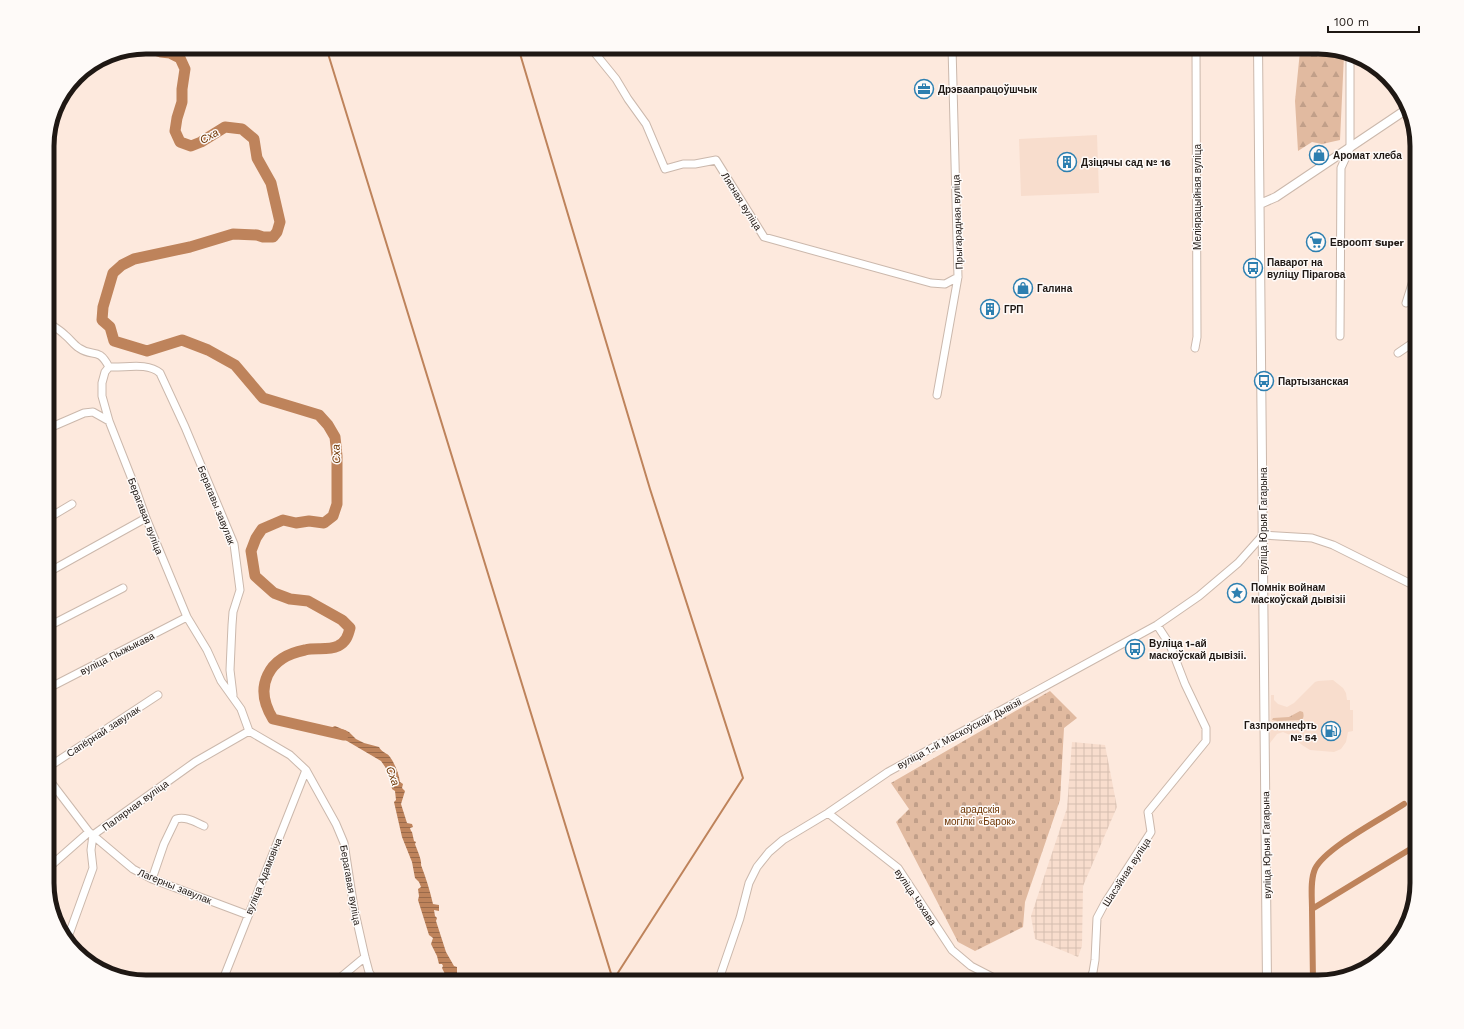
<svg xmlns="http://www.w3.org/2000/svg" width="1464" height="1029" font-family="'Work Sans',sans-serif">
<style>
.built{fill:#f8ddcd}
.industrial{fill:url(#industrial-grid)}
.grass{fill:url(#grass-tufts)}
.forest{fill:url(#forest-firs)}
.cemetery{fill:url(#cemetery-stones)}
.water{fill:url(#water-rules)}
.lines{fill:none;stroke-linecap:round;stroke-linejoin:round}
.stream{stroke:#be835b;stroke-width:2}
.canal{stroke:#be835b;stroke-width:6}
.river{stroke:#be835b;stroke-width:11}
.minor-casing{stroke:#cbb8ac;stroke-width:9}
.major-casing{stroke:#cbb8ac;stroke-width:10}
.minor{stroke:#fff;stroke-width:7}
.major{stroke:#fff;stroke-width:8}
.labels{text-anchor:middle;stroke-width:3;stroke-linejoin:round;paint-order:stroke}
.poi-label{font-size:10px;font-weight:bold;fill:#1f1814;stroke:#fefaf8;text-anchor:start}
.street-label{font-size:10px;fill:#1f1814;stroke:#fefaf8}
.park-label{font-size:10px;fill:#6d3503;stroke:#fefaf8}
.water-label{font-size:11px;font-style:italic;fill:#6d3503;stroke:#fefaf8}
.rim{fill:none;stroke:#1f1814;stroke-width:5}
</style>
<defs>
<pattern id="industrial-grid" width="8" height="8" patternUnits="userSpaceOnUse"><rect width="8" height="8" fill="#f8ddcd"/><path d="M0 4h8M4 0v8" fill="none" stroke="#d4bdaf"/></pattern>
<pattern id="grass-tufts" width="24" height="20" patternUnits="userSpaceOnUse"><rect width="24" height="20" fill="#e1baa0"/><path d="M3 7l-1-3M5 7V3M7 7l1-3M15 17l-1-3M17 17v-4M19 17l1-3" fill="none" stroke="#c19f89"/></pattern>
<pattern id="forest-firs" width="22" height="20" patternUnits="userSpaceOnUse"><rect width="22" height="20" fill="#e1baa0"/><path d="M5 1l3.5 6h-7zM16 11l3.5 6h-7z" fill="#c19f89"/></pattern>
<pattern id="cemetery-stones" width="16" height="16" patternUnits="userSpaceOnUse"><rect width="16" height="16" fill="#e1baa0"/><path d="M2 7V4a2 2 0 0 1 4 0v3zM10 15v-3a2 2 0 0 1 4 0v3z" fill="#c19f89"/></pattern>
<pattern id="water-rules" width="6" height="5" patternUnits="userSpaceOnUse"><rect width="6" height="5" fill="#be835b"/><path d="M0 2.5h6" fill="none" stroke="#9a6a4a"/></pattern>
</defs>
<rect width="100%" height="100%" fill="#fde9dd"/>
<path class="built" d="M1097,135L1099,193L1021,196L1019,139Z
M1333,680L1343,688L1346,693L1347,700H1350V710H1353V731L1348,732L1346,742L1341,749L1334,752L1310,750L1302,745L1290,735L1283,732L1277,734L1270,743L1271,695H1274V700L1278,704L1287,707L1294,703L1315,682L1318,681Z"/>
<path class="industrial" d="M1072,742L1105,745L1117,807L1083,886L1082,946L1078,957L1035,939L1031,916L1067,808Z"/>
<path class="grass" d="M1300,711L1303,712C1304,715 1304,719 1301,720L1278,721L1272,720L1273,718L1289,717Z"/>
<path class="forest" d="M1304,47H1318L1344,55L1340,140L1322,144L1312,142L1298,151L1295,101L1300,51Z"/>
<path class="cemetery" d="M1050,691L1077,718L1064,728L1060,800L1025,902L1023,927L975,951L958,942L896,822L909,809L891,783Z"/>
<path class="water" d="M335,726L349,732L356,739L364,743L379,747C382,753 388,753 390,757C395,764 399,774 400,782L403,784L402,788L405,791L401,804L407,823L412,824L413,827L410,828L411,831L412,832L414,841L416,842L415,844C417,850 422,860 421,865C426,878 430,891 433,904L439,905V911L434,910L435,916L437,918L436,921L446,952L454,966L457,967V976L460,982H449L442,968L443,966L442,964H439L437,956L431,944L433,938L429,935L418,900L419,896L418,889L421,887L419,882L415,878L412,862L402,837L394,802L396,800L395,791L392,789L390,774L381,761L347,741L329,735L330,728Z"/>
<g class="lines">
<path class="stream" d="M326,47L613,980
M518,47L650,489L743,778L612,982"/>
<path class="canal" d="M1412,799L1417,796
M1312,909C1312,897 1310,880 1315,869C1325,848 1383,818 1404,804
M1313,982L1312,909L1417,845"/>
<path class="river" d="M146,47L161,52L170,53L180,58L185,69L182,89V102L177,118L175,131L180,142L191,146L201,142L225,127L242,129L254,139L257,158L271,183L280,222L277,232L273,237H263L257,235L233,234L190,247L134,259L122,265L113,273L103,307L102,320L110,327L114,341L147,351L182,340L208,350L235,365L263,398L319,415L328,425L335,437L337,456V504L333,516L324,523L309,521L296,523L283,520L262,529L256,538L251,551L255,576L274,593L290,599L308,601L342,620L350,628C348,636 346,642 338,646C327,651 316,647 305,650C268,657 253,687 273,719L343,735"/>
<defs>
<path id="minor" d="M590,47L616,79L628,99L646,124L665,169L683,164H695L716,160L764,237L931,283L945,284L958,277
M1404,111L1410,119
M1406,303L1417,268
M47,322C53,326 60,330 65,335C70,339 74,345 79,348C93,358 98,346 109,367L105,372L102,383V396L109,421L135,487L146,518L187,617L207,650L221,681L241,709L249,731
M1340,336L1341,168L1350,148V57
M1195,348L1197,337L1196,47
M1398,353L1417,340
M109,367C126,368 147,362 160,373L185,427L234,544L240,590L233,612L232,625L230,670L233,695
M937,395L958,277L952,47
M47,429L84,413L93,412L109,421
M47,519L72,504
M47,573L146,518
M47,627L123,588
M47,689L187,617
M249,731L290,755L306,770L336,824L344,843L354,908L365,957L369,972L375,982
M47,768L158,695
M47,777L89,832L133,869L152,879L248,915
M828,813L898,868L952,950L971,966L1002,982
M47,869L89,832
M152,879L164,844L176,819C186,816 195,822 204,826
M67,940L93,868L91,850L93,835L195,762L249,731
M222,982L306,770
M335,982L365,957
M718,982L740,918L749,883L757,867L769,852L783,840L828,813L888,772L1157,625L1199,596L1238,563L1263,535L1312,538L1333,545L1417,587
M1089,982L1093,972L1095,960L1097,918L1105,903L1151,832L1148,812L1206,741V728L1185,684L1170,645L1157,625"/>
<path id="major" d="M1258,47L1267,982
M1260,204L1276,197L1407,109"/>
</defs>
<use href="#minor" class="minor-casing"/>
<use href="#major" class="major-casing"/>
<use href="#minor" class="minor"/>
<use href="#major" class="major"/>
</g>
<defs>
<symbol id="office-ring" viewBox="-11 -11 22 22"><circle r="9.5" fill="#fefaf8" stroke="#2d7fb0" stroke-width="1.5"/><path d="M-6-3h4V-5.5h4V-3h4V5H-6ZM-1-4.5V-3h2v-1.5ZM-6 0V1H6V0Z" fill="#2d7fb0"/></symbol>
<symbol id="shop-ring" viewBox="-11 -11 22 22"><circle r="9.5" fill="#fefaf8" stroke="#2d7fb0" stroke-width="1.5"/><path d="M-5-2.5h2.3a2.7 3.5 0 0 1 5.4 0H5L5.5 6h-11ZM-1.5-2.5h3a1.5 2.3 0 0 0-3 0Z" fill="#2d7fb0"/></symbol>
<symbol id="building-ring" viewBox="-11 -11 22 22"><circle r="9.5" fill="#fefaf8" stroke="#2d7fb0" stroke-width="1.5"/><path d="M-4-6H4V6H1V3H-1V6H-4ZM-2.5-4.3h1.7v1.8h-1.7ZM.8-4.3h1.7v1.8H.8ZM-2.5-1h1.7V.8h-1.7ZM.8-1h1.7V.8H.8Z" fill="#2d7fb0"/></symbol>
<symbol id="supermarket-ring" viewBox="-11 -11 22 22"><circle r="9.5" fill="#fefaf8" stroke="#2d7fb0" stroke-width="1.5"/><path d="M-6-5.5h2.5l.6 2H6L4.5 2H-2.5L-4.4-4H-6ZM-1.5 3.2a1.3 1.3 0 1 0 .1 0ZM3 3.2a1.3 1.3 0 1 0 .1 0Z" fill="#2d7fb0"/></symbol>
<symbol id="bus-ring" viewBox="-11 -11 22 22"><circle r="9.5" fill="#fefaf8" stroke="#2d7fb0" stroke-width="1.5"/><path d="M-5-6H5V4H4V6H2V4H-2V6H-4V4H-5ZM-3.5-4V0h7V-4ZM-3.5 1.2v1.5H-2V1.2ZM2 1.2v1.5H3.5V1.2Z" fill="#2d7fb0"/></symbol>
<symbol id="sight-ring" viewBox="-11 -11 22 22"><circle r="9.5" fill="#fefaf8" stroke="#2d7fb0" stroke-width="1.5"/><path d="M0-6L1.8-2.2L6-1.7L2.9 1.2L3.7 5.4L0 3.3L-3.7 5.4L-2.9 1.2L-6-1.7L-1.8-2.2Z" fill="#2d7fb0"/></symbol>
<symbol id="fuel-ring" viewBox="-11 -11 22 22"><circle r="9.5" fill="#fefaf8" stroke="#2d7fb0" stroke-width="1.5"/><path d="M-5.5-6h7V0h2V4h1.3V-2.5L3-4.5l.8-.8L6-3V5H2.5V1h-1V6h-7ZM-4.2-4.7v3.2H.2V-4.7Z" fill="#2d7fb0"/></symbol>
</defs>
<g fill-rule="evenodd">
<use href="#office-ring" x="913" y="78" width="22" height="22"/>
<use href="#shop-ring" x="1308" y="144" width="22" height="22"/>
<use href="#building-ring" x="1056" y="151" width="22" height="22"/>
<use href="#supermarket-ring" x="1305" y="231" width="22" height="22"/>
<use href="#bus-ring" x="1242" y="257" width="22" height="22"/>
<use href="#shop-ring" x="1012" y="277" width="22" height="22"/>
<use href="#building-ring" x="979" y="298" width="22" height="22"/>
<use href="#bus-ring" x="1253" y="370" width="22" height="22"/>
<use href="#sight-ring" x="1226" y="582" width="22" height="22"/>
<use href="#bus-ring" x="1124" y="638" width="22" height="22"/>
<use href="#fuel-ring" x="1320" y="720" width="22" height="22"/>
</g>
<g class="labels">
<g class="poi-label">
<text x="938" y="93">Дрэваапрацоўшчык</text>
<text x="1333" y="159">Аромат хлеба</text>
<text x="1081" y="166">Дзіцячы сад № 16</text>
<text x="1330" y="246">Евроопт Super</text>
<text x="1267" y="266">Паварот на<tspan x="1267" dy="12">вуліцу Пірагова</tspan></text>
<text x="1037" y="292">Галина</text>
<text x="1004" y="313">ГРП</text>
<text x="1278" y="385">Партызанская</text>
<text x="1251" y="591">Помнік войнам<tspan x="1251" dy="12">маскоўскай дывізіі</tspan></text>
<text x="1149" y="647">Вуліца 1-ай<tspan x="1149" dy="12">маскоўскай дывізіі.</tspan></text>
<text x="1317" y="729" text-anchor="end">Газпромнефть<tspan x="1317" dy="12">№ 54</tspan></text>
</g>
<g class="street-label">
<text transform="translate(1197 197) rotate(-90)" y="4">Меліярацыйная вуліца</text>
<text transform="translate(742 201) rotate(58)" y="4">Лясная вуліца</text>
<text transform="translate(957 222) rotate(-92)" y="4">Прыгарадная вуліца</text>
<text transform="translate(217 505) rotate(68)" y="4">Берагавы завулак</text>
<text transform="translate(146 516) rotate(69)" y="4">Берагавая вуліца</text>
<text transform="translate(1263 521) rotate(-90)" y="4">вуліца Юрыя Гагарына</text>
<text transform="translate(117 653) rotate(-27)" y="4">вуліца Пыжыкава</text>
<text transform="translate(103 731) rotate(-33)" y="4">Сапёрнай завулак</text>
<text transform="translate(959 733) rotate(-28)" y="4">вуліца 1-й Маскоўскай Дывізіі</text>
<text transform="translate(135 805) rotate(-36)" y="4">Палярная вуліца</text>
<text transform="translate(1266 845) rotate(-91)" y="4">вуліца Юрыя Гагарына</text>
<text transform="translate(1126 872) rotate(-57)" y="4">Шасэйная вуліца</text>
<text transform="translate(263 876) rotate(-68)" y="4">вуліца Адамовіча</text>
<text transform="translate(351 885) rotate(80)" y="4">Берагавая вуліца</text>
<text transform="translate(175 886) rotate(22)" y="4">Лагерны завулак</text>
<text transform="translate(916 897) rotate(56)" y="4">вуліца Чэхава</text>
</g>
<g class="park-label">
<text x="980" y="813">арадскія<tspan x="980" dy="12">могілкі «Барок»</tspan></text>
</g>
<g class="water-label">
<text transform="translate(209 136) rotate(-29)" y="4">Сха</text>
<text transform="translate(336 454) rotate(-92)" y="4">Сха</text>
<text transform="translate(393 776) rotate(69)" y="4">Сха</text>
</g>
</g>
<path d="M0 0H1464V1029H0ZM146 54H1318A92 92 0 0 1 1410 146V883A92 92 0 0 1 1318 975H146A92 92 0 0 1 54 883V146A92 92 0 0 1 146 54Z" fill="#fefaf8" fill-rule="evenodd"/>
<path class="rim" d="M146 54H1318A92 92 0 0 1 1410 146V883A92 92 0 0 1 1318 975H146A92 92 0 0 1 54 883V146A92 92 0 0 1 146 54Z"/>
<path d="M1328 26v6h91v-6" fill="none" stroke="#1f1814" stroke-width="2"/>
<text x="1334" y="26" font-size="12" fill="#1f1814" stroke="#fefaf8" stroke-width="3" paint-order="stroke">100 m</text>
</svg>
